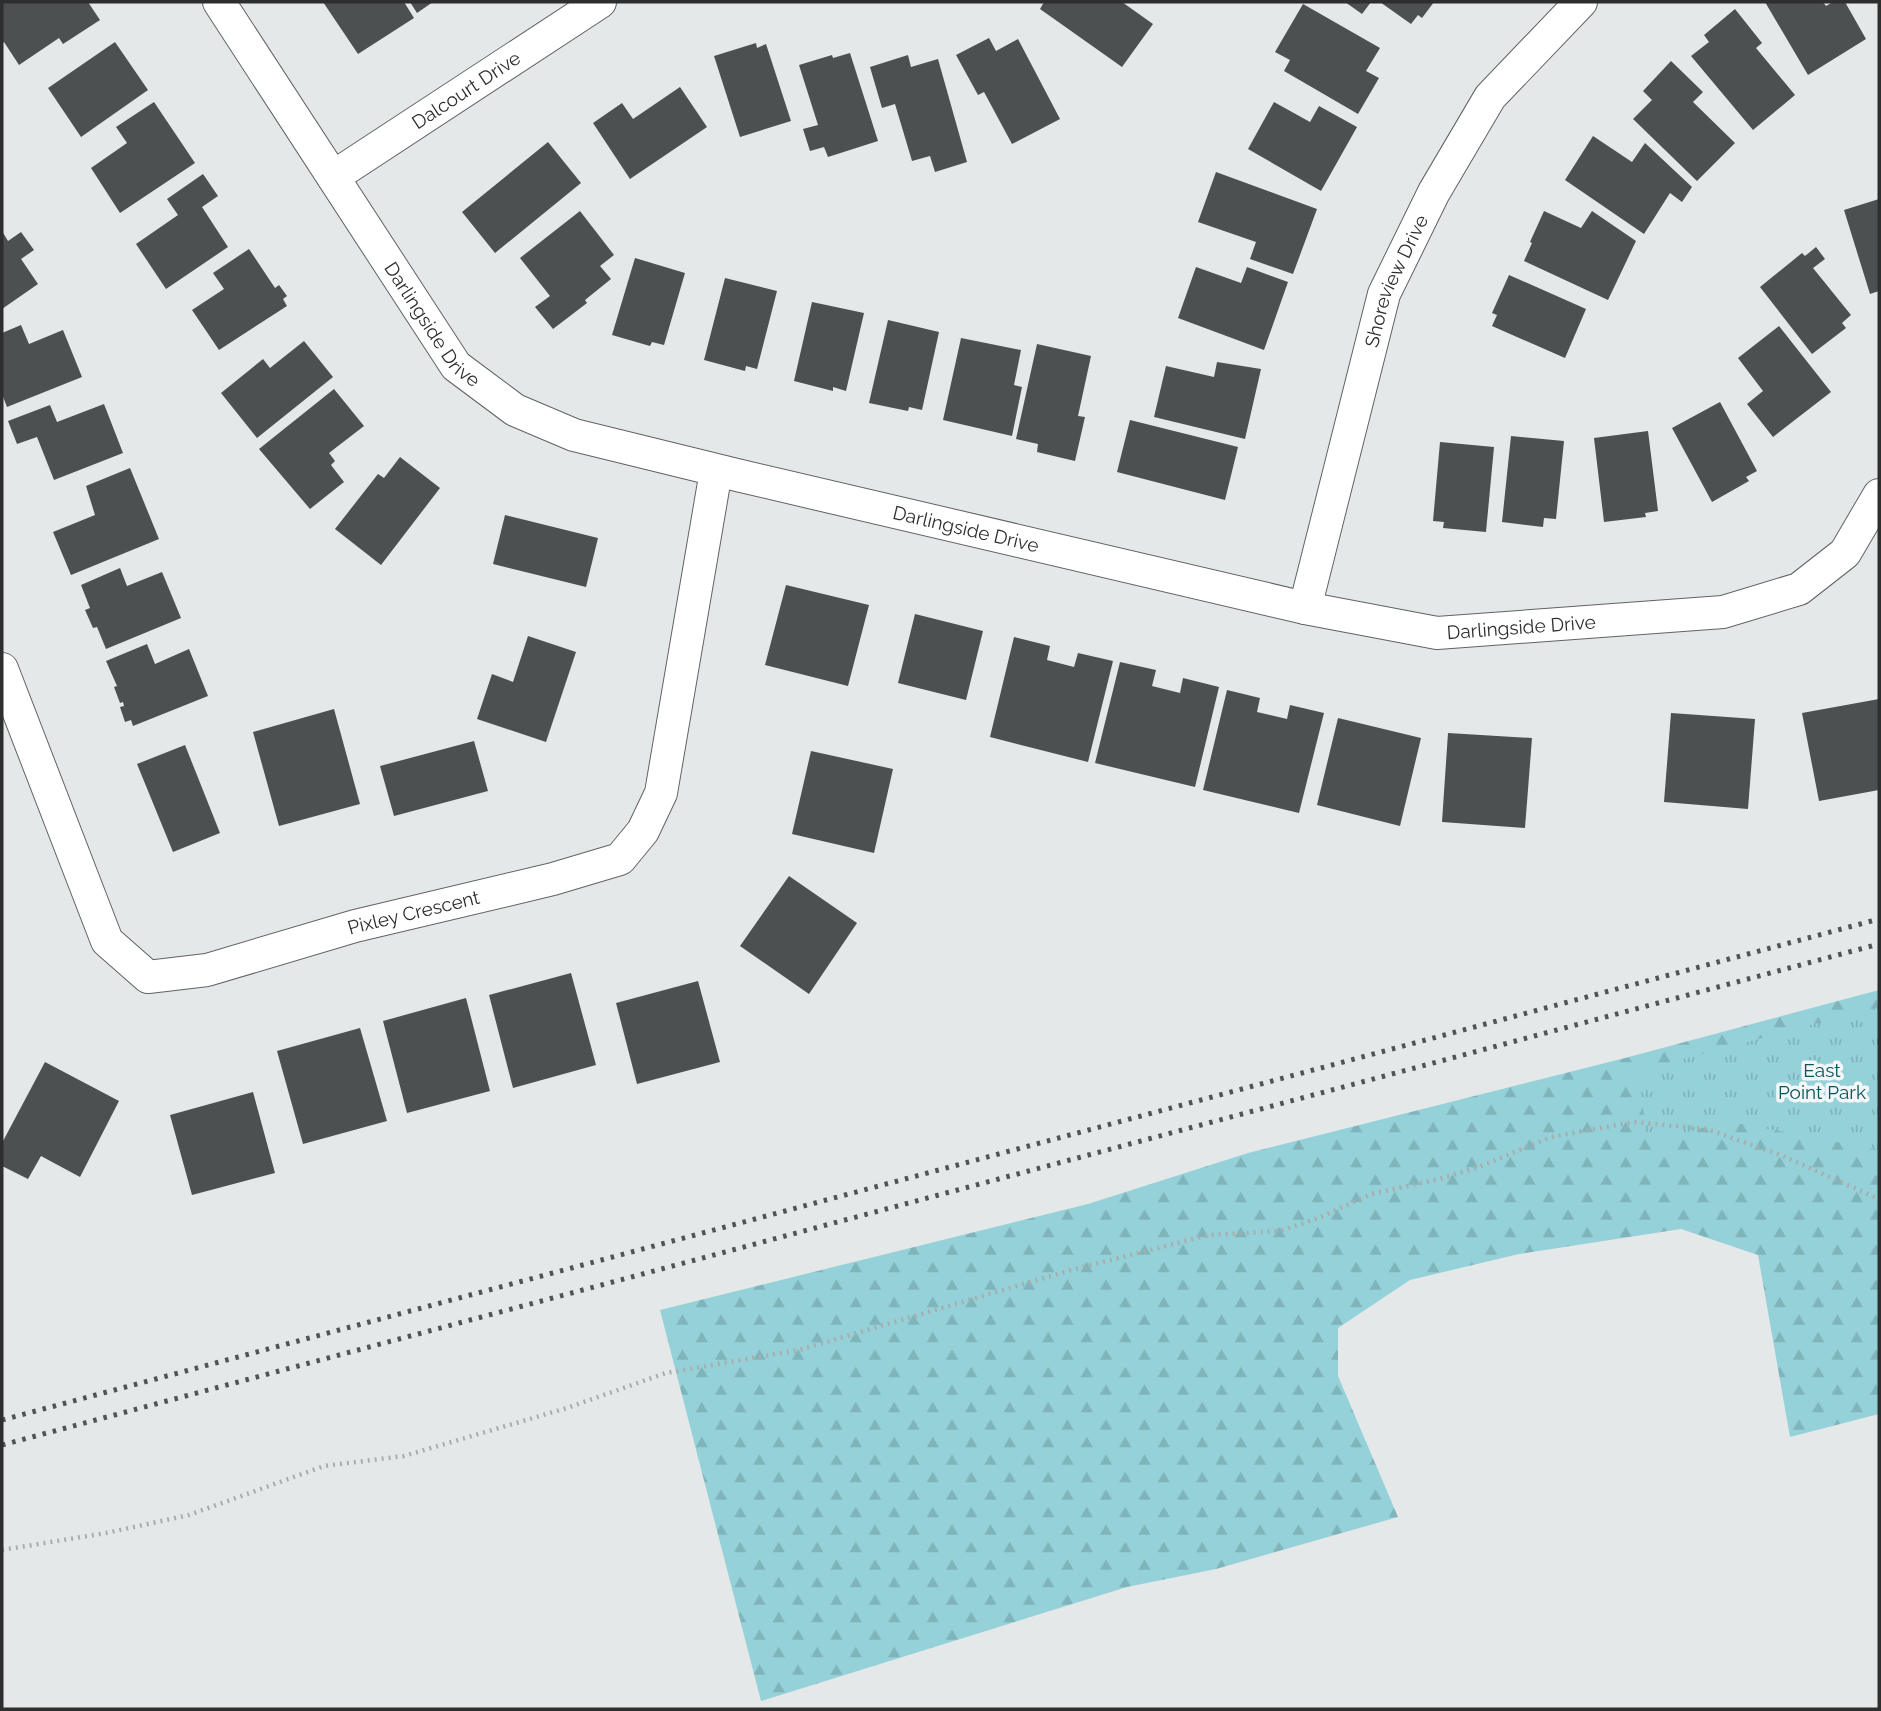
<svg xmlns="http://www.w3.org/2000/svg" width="1881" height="1711" font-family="Raleway,sans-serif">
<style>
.forest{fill:url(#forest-firs)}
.park{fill:url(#park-tufts)}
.building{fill:#4c5050}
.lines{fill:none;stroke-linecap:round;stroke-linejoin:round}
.minor-casing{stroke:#606364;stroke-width:34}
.path{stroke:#a9adad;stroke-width:4.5;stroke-dasharray:2 5;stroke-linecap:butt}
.minor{stroke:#fff;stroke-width:32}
.rail{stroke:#525454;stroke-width:5;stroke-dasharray:3.5 7;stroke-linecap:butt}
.labels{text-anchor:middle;stroke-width:7;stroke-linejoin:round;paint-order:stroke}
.street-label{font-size:19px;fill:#2d2f2f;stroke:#f2f6f6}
.park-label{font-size:19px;fill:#07555d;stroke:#f2f6f6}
</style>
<defs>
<pattern id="forest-firs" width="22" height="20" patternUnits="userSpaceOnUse" patternTransform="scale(1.75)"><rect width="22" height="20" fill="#94d1d9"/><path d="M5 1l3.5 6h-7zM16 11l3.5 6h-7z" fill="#80b4bb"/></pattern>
<pattern id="park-tufts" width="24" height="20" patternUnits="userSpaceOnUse" patternTransform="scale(1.75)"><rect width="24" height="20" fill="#94d1d9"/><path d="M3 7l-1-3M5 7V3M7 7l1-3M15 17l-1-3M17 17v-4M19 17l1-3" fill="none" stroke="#80b4bb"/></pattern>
</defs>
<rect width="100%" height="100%" fill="#e4e8e9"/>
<path class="forest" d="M1879,990V1414L1790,1437L1758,1255L1681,1229L1519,1254L1410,1280L1338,1328V1376L1398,1517L1216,1569L1127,1587L761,1701L660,1310L1088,1204L1248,1153L1625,1058Z"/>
<path class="park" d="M1879,1007V1150L1726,1121L1648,1144L1638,1071Z"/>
<path class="building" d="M2,2H88L100,20L63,44L59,38L19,65L4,42L2,43Z
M323,2H404L414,18L358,54Z
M410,2H433L417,13Z
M1044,2H1122L1153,24L1122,67L1040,9Z
M1345,2H1371L1362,14Z
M1380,2H1434L1422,18L1418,15L1411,24Z
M1765,2H1823L1826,6L1833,2H1845L1866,39L1808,75Z
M1303,4L1380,48L1366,71L1379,78L1358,114L1284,71L1290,60L1275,52Z
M1735,9L1762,43L1756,48L1795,95L1753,130L1691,56L1709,42L1704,35Z
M989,38L996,51L1018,39L1060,119L1012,144L984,92L978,95L956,55Z
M115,42L148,90L81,137L48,88Z
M756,43L757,48L766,44L791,121L740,137L714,56Z
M850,53L878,141L828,157L824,147L810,151L803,129L818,125L799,65L832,55L833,58Z
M908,55L911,67L938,59L967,162L935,172L930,156L912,161L895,104L882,108L870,67Z
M1671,61L1703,92L1693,102L1735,143L1697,181L1633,119L1652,100L1643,91Z
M680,87L707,127L630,179L593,123L622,103L633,119Z
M154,102L195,163L120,213L91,168L127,143L116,127Z
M1274,102L1310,122L1319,106L1357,127L1321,191L1248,149Z
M1593,136L1632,162L1645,143L1692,187L1682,202L1670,193L1644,234L1565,180Z
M548,142L581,183L495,253L462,212Z
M1216,172L1317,209L1293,274L1250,259L1256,242L1198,222Z
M203,174L218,196L202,207L228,247L166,289L136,244L178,215L167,199Z
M1879,199V291L1870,294L1844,210Z
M580,211L614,255L600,266L611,279L585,300L587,303L553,329L535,307L550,296L520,258Z
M1544,211L1581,228L1592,211L1636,241L1608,300L1524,261L1532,243L1530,242Z
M2,231L8,241L21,232L34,250L21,259L38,284L2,309Z
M1816,247L1825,259L1813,268L1851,315L1842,323L1846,328L1812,354L1760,287L1802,253L1805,256Z
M249,249L275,288L279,285L287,296L283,299L287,306L219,350L192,310L224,289L213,273Z
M635,258L685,273L664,345L652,342L650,346L612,335Z
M1196,267L1241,283L1247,267L1288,282L1264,350L1178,318Z
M1509,275L1586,309L1565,358L1492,326L1497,315L1492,313Z
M725,278L777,291L757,369L746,366L745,371L704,360Z
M812,302L864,313L846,391L833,387V391L794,381Z
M888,320L939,332L922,410L909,407L908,411L869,403Z
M21,325L29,344L63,330L82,377L7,407L2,394V333Z
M1779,326L1831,392L1773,437L1747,404L1763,391L1738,358Z
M961,338L1021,350L1014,385L1022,387L1012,436L943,420Z
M304,341L333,377L257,438L221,393L263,359L270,368Z
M1037,344L1091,356L1078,416L1085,417L1075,461L1037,452L1038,444L1016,439Z
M1217,362L1261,369L1245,439L1154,417L1166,366L1214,377Z
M334,389L364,426L329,453L335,461L331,465L344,482L310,509L259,449Z
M1720,402L1757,471L1746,477L1749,481L1712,502L1672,428Z
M104,404L123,453L54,480L37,437L17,444L8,421L50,405L57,422Z
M1130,420L1238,447L1225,500L1117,472Z
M1648,431L1658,511L1645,513L1646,517L1604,522L1594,438Z
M1511,436L1564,441L1556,519L1544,518L1543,527L1502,522Z
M1440,442L1494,447L1486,532L1443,528L1444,522L1433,521Z
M400,457L440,488L381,565L335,529L378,474L384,478Z
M130,468L159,539L71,575L53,532L95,515L86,486Z
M505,515L598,538L586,587L493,564Z
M120,568L127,586L162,572L181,618L106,649L97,627L93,628L85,610L90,608L81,585Z
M786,585L869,605L848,686L765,665Z
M915,614L983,631L966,700L898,683Z
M528,636L576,652L546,742L477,719L492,674L513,682Z
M1014,637L1050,646L1047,660L1074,667L1078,653L1113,661L1088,762L990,737Z
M147,644L155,664L189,649L208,696L133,726L131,720L125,722L120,707L124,706L123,702L120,703L114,687L117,686L106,661Z
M1120,662L1156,670L1152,686L1180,693L1183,678L1219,687L1195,787L1095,763Z
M1227,690L1260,698L1257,712L1287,719L1290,705L1324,713L1299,813L1203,790Z
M1879,699V790L1819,801L1802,713Z
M334,709L360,804L279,826L253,732Z
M1671,713L1755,719L1748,809L1664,802Z
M1338,718L1421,738L1400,826L1317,805Z
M1448,733L1532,738L1525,828L1442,822Z
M474,741L488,791L394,816L380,766Z
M185,745L220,833L173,852L137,764Z
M811,751L893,769L874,853L792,834Z
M789,876L857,923L809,994L740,946Z
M571,973L596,1065L513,1088L489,995Z
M698,981L720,1062L637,1084L616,1003Z
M466,998L490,1091L407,1113L383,1021Z
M360,1028L387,1121L303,1144L277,1051Z
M45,1062L119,1101L80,1177L41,1156L28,1179L2,1166V1143Z
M253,1092L275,1173L192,1195L170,1115Z"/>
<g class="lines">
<defs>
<g id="minor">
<path id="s1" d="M219,2L456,366L515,410L574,435L741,476L1305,608L1437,633L1723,612L1799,589L1845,553L1879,495"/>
<path id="s2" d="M333,177L600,2"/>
<path id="s3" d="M1305,608L1384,294L1434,192L1490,97L1581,2"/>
<path id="s4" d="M2,669L107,941L148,977L207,970L355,926L553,879L620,859L643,831L661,793L716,471"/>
</g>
</defs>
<use href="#minor" class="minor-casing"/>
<path class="path" d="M2,1550L106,1533L189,1515L324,1466L404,1456L567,1408L666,1373L799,1350L1068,1271L1209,1235L1280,1231L1321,1217L1371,1194L1439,1179L1479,1167L1551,1137L1633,1122L1707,1129L1783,1156L1879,1199"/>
<use href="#minor" class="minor"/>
<path class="rail" d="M2,1420L1879,919
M2,1445L1879,944"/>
</g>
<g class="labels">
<g class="street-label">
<text dy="7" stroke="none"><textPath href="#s2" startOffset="159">Dalcourt Drive</textPath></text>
<text dy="7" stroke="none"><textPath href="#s3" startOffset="340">Shoreview Drive</textPath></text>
<text dy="7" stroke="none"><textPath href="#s1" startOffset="387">Darlingside Drive</textPath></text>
<text dy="7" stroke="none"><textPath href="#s1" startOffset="975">Darlingside Drive</textPath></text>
<text dy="7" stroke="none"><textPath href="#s1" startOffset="1542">Darlingside Drive</textPath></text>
<text dy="7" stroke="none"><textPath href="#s4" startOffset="620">Pixley Crescent</textPath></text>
</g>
<g class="park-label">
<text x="1822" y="1077">East<tspan x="1822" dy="22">Point Park</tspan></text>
</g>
</g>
<rect width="1881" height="1711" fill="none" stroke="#2d2f2f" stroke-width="7"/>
</svg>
